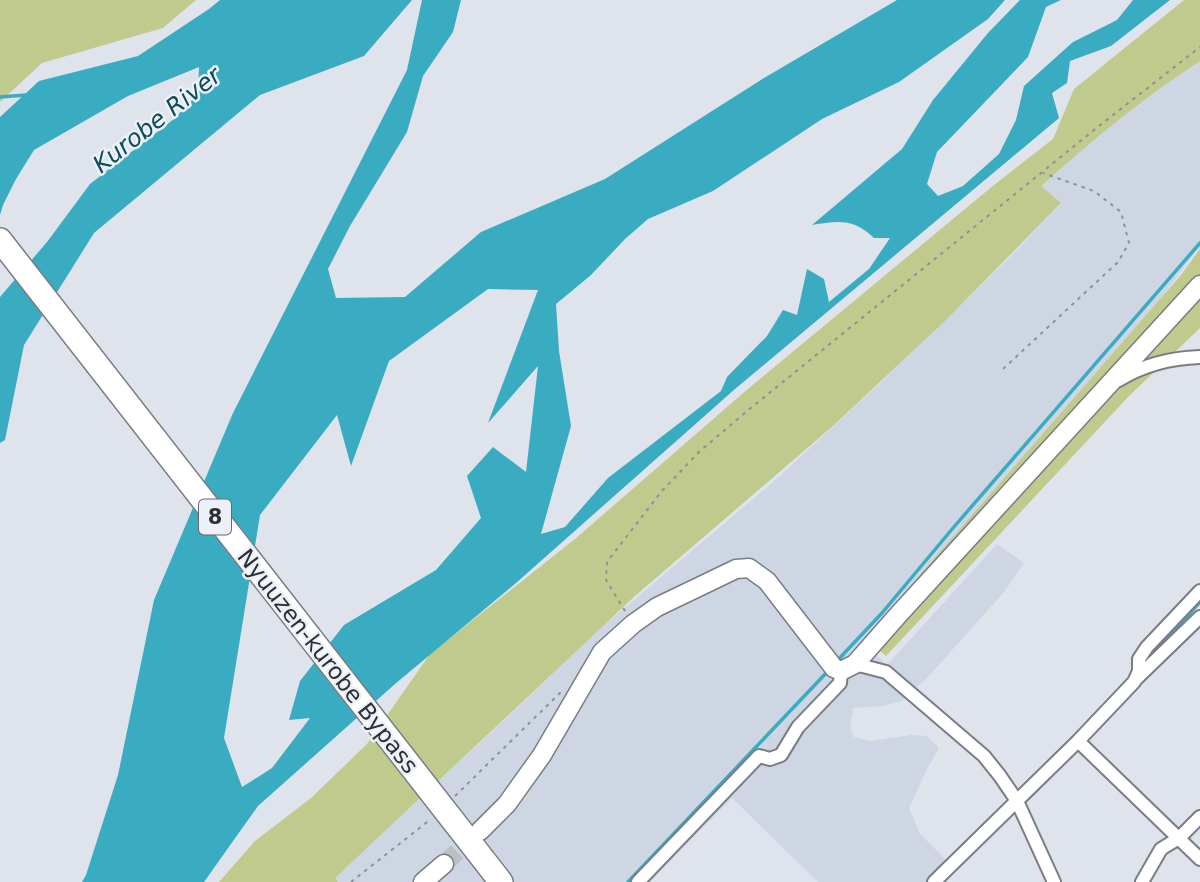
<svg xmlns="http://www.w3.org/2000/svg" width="1200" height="882" font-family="'DejaVu Sans',sans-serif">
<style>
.built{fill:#ced6e4}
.green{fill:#c1ca8d}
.water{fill:#3aacc1;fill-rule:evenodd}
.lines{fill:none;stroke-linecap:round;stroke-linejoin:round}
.stream{stroke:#3aacc1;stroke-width:3.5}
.secondary-tunnel{stroke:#bbbfc6;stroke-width:18;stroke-dasharray:18 9;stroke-linecap:butt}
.street-casing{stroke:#797d84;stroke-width:16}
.secondary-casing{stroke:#797d84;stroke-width:21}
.highway-casing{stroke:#797d84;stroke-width:26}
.path{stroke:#8d9096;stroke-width:2;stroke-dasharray:3.5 5;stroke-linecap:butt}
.street{stroke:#fff;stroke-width:12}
.secondary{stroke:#fff;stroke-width:18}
.highway{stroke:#fff;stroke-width:23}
.labels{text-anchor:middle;stroke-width:5;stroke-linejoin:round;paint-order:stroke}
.shield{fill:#ecf0f8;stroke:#66696d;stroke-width:2}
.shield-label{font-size:21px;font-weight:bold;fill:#2d2f32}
.street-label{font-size:23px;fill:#2d2f32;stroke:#ecf0f8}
.water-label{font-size:24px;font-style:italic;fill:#0b4d59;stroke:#ecf0f8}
</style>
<rect width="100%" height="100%" fill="#dfe3eb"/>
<path class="built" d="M1200,61V246L1158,302L862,642L887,665L997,544L1024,563L1004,592L927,678L902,701L882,706L853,708L850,728L854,737L870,741L912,735L927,736L939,748L926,771L909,808L920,834L946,860L926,882H818L732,798L650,882H339L334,878L514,711L595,633L772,483L875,388L1001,266L1061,204L1040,186L1107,127L1163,85Z"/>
<path class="green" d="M0,0H196L163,28L42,63L0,102Z
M1184,0H1200V61C1143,98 1091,141 1041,186L1061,203L946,320L833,426L635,596L335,878L338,882H219L255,841L311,798L367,744L430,654L575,539L749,388L994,185L1053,139L1074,89Z
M1200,249V328L1129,396L886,656L865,638L1181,275Z"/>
<path class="water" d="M220,0H412L364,56L260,95L94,233L24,345L5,440L0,443V297L47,242L90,184L174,119L198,94L199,67L128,96L34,150L16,179L3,205L0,215V117L39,81L138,56L209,9Z
M422,0H461L453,32L423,76L407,132L350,226L328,269L336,298L405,297L481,232L605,179L764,78L897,0H1005L988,19L899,82L822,119L713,191L648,219L625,239L591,275L556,304L559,351L571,426L541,534L565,527L608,478L721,391L727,377L767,336L783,310L797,315L807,269L824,279L829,302L869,269L890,238H874C853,218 838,221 812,225L902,149L933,100L988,33L1020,0H1061L1046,7L1028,57L937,152L927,184L938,196L963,186L999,154L1016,120L1024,86L1073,42L1117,20L1133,0H1170L1111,46L1070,61L1067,83L1052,93L1059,118L735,389L516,583L395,684L258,806L204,882H82L86,875L118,775L154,600L233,413L407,70ZM488,289L538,290L488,423L538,366L526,472L493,447L467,476L481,518L436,570L344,625L300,681L289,720L310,718L272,768L242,787L224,738L260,515L337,415L351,466L389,361Z"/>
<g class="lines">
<path class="stream" d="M0,97L26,95
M1157,650L1200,602
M836,662L882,613L953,528L1200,243
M628,882L829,670"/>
<path class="secondary-tunnel" d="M444,864L478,833"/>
<defs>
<path id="street" d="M1119,380C1143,365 1171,358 1200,357
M855,664L886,672L984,756L1000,776L1017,801L1054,882
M1135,680L1200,617
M1078,741L1200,859
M638,882L759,756L770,759L781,755L798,727L840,683L841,671
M934,882L1078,741L1134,682L1139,671V659L1147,647L1200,591
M1142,882L1161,849L1179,838L1200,817"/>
<path id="secondary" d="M480,831L507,804L542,755L602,652L633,624L657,607L736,569L749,568L767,581L834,668L841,671L855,664L899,614L1200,285
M423,882L444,864"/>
<path id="highway" d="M0,240L501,882"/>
</defs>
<use href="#street" class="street-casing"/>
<use href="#secondary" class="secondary-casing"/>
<use href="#highway" class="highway-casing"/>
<path class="path" d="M1003,369L1118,262L1129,243L1121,212L1094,191L1043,173
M625,611L606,580L607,562L661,492L699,452L752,407L1099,126L1200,47
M455,796L561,692
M351,882L431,819"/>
<use href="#street" class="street"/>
<use href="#secondary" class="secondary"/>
<use href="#highway" class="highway"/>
</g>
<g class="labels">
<rect class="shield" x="199" y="499.5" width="32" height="35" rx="5"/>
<g class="shield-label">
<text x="215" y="524">8</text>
</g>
<g class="street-label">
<text transform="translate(328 661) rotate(52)" y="8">Nyuuzen-kurobe Bypass</text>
</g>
<g class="water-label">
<text transform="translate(157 120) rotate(-38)" y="8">Kurobe River</text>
</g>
</g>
</svg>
